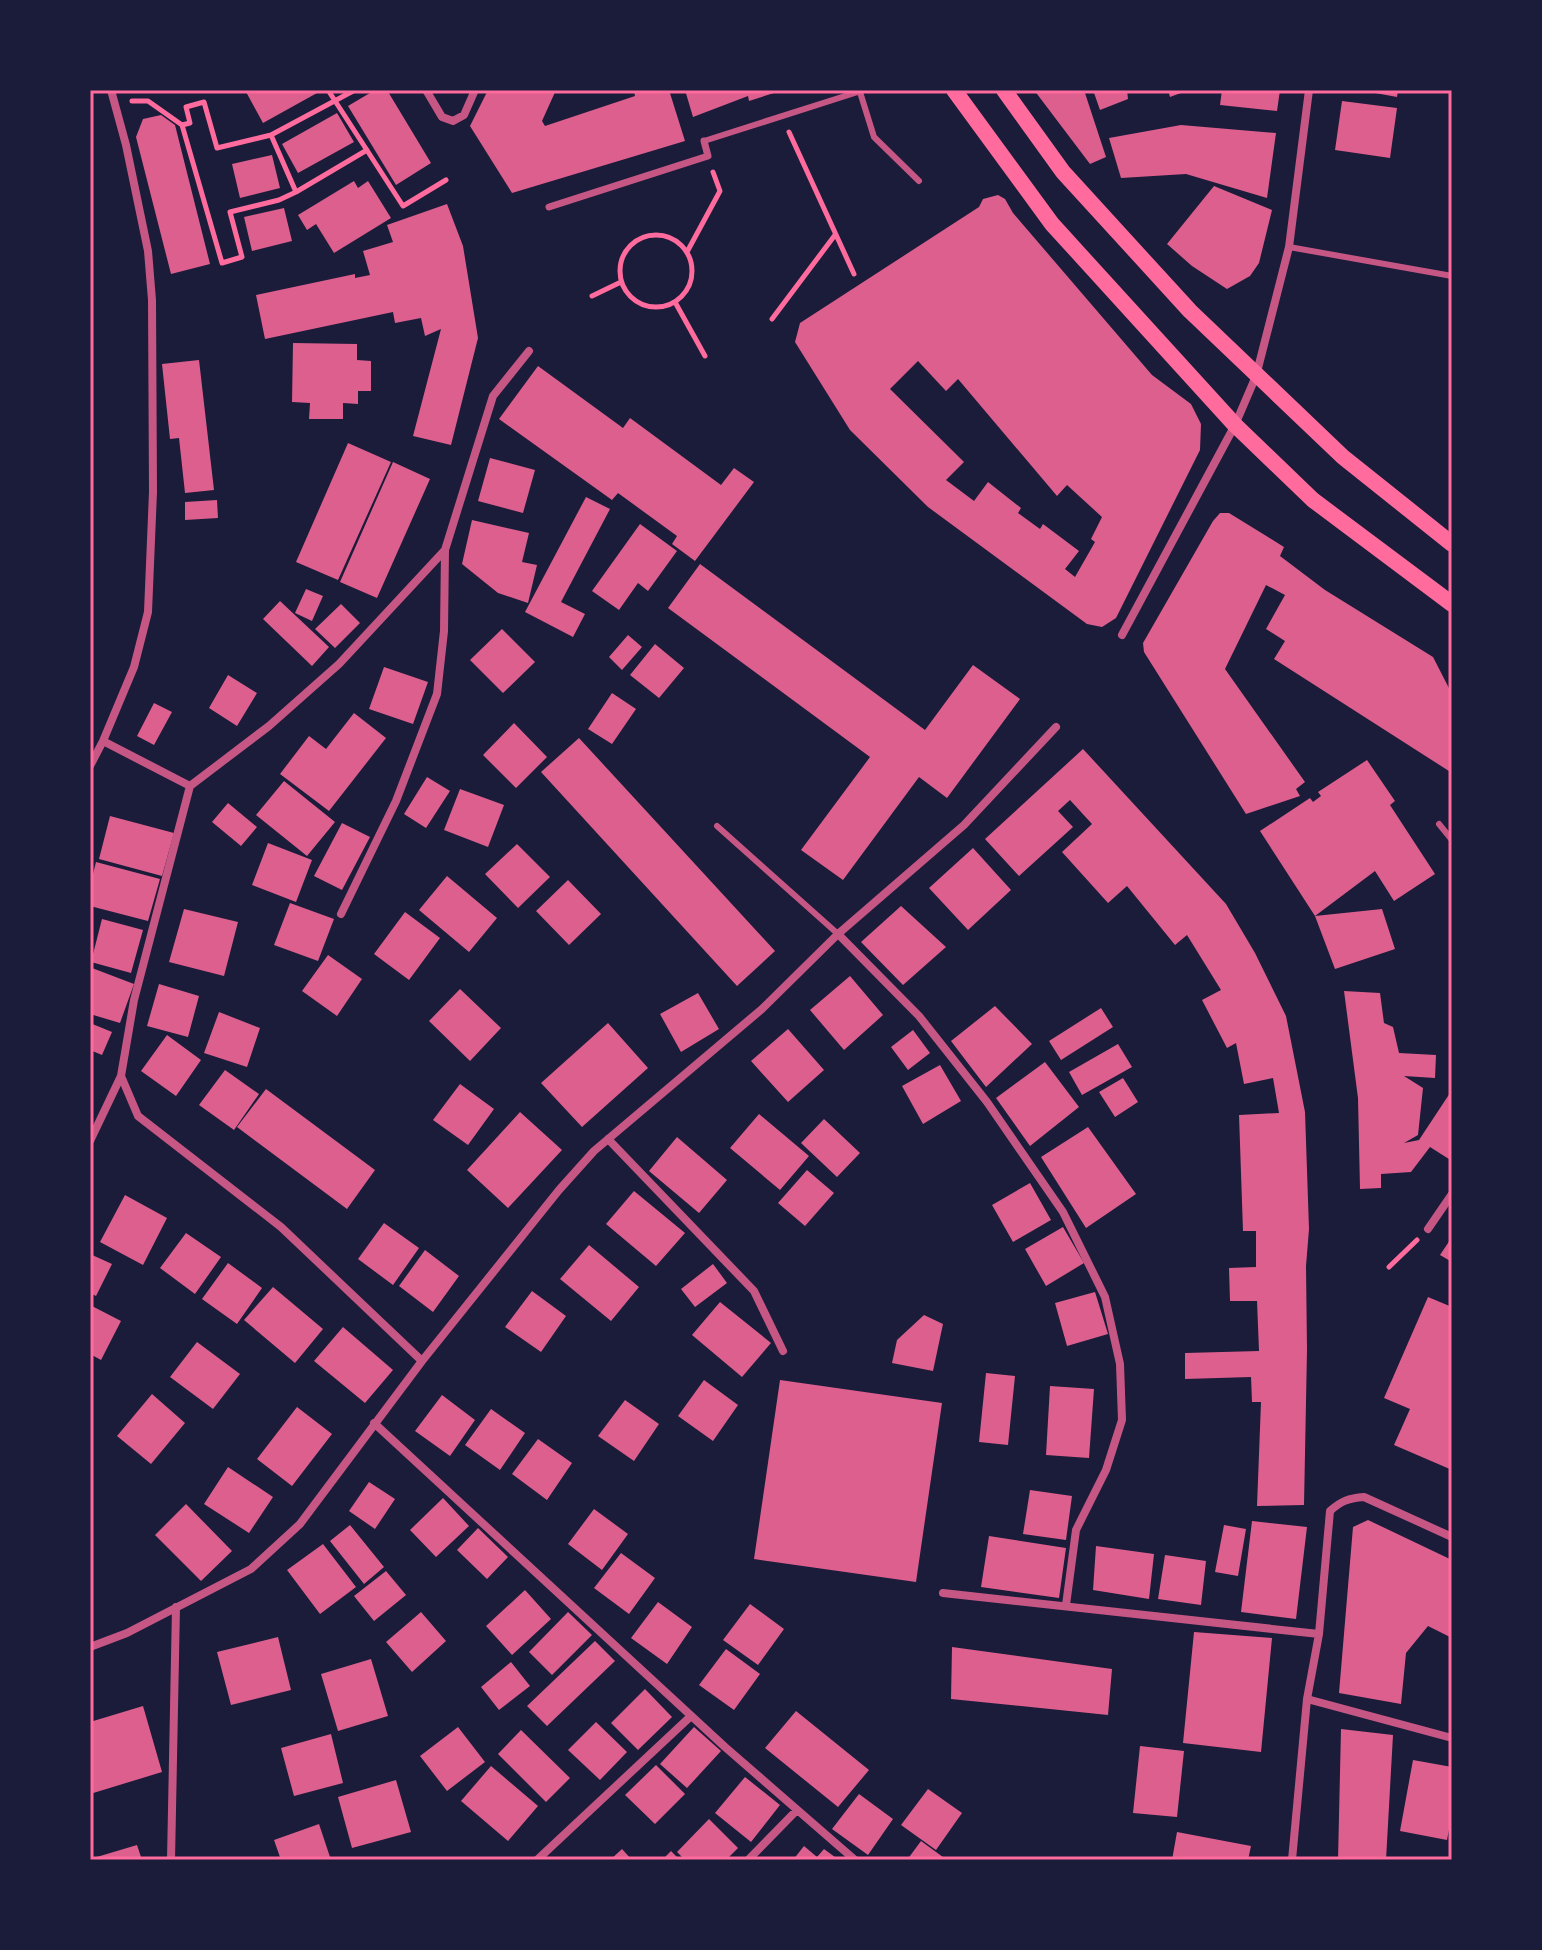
<svg xmlns="http://www.w3.org/2000/svg" width="1542" height="1950" font-family="'Nunito Sans',sans-serif">
<style>
.building{fill:#dd5f8e;fill-rule:evenodd}
.lines{fill:none;stroke-linecap:round;stroke-linejoin:round}
.path{stroke:#ff6b9d;stroke-width:5}
.service{stroke:#c65784;stroke-width:6}
.pedestrian{stroke:#c65784;stroke-width:7}
.minor{stroke:#c65784;stroke-width:8}
.secondary{stroke:#ff6b9d;stroke-width:16}
.neatline{fill:none;stroke:#ff6b9d;stroke-width:3}
</style>
<rect width="100%" height="100%" fill="#1b1b3a"/>
<path class="building" d="M245,90H315L317,93L263,123Z
M375,90H387L431,163L396,185L348,106Z
M488,90H556L542,121L545,126L635,96L634,91L637,90H669L685,141L512,193L470,126Z
M685,90H780V91L749,101L748,96L693,117Z
M1034,90H1084L1106,157L1090,164Z
M1093,90H1127L1128,99L1100,110Z
M1168,90H1189L1170,97Z
M1222,90H1280L1277,111L1220,105Z
M1359,90H1398L1397,97Z
M1342,101L1397,108L1390,158L1335,150Z
M337,113L354,142L298,173L282,144Z
M161,115L175,125L210,264L171,274L136,137L143,119Z
M1181,125L1276,133L1267,198L1186,174L1121,178L1109,138Z
M272,155L280,188L240,198L232,164Z
M354,181L358,188L368,181L391,218L334,253L316,224L307,230L298,215Z
M1214,186L1272,210L1259,263L1250,276L1227,289L1192,266L1167,244Z
M998,195L1005,199L1013,213L1152,375L1191,404L1201,424L1200,450L1116,618L1102,627L1087,624L928,507L850,430L795,342L800,323L979,207L983,199ZM918,361L946,391L958,379L1057,496L1067,485L1102,517L1091,539L1095,542L1075,577L1065,569L1079,551L1043,524L1040,529L1018,513L1021,508L988,482L974,501L946,480L964,462L890,389Z
M447,204L463,246L478,338L451,445L413,436L441,329L425,336L421,318L395,323L393,312L265,339L256,295L355,274V278L370,275L363,251L393,242L387,225Z
M284,208L292,241L252,251L244,217Z
M293,343L357,344V360L371,361V391H358V404L343,403V419H309L310,403L292,402Z
M199,360L214,490L185,493L179,438L170,439L162,364Z
M538,366L623,428L630,418L721,485L734,468L754,482L695,561L672,544L677,536L618,493L612,500L499,419Z
M348,443L391,462L338,580L296,562Z
M490,458L535,470L523,513L478,501Z
M393,462L430,479L377,598L340,582Z
M586,497L610,509L561,602L585,614L573,637L525,612Z
M217,500L218,518L185,520V502Z
M1220,513H1229L1284,547L1280,556L1325,590L1433,657L1452,694V773L1274,659L1285,641L1266,629L1285,595L1266,585L1225,669L1305,782L1296,789L1300,796L1246,814L1144,652L1143,643L1213,521Z
M472,520L529,533L522,562L537,565L528,603L498,593L462,564Z
M640,524L677,551L648,591L638,583L619,610L592,591Z
M700,564L925,730L973,665L1020,699L947,798L919,777L843,880L801,850L870,757L668,608Z
M306,589L323,596L312,621L295,613Z
M280,601L329,647L312,666L263,619Z
M341,604L360,623L335,648L315,629Z
M502,629L535,662L503,693L470,660Z
M628,635L642,647L622,670L609,657Z
M655,644L684,668L659,698L630,675Z
M384,667L428,682L413,724L369,709Z
M228,675L257,693L237,726L209,708Z
M612,693L636,709L612,744L588,729Z
M154,703L172,712L154,745L137,736Z
M354,713L386,738L329,811L280,774L309,736L326,749Z
M514,723L547,757L516,788L483,755Z
M579,738L775,951L737,986L541,772Z
M1083,749L1226,904L1255,953L1286,1016L1305,1112L1309,1229L1306,1266L1307,1350L1304,1505L1257,1506L1261,1402H1252L1251,1377L1185,1379V1353L1259,1351L1257,1301H1230L1229,1268L1256,1267V1231H1243L1239,1115L1279,1113L1273,1078L1244,1084L1236,1043L1227,1048L1202,1000L1221,990L1187,935L1175,945L1127,886L1108,903L1062,852L1092,824L1070,800L1058,811L1073,827L1019,876L985,839Z
M1367,760L1395,801L1390,805L1435,874L1394,901L1375,871L1315,916L1382,909L1395,949L1335,969L1315,916L1260,831L1310,798L1313,802L1321,796L1318,792Z
M427,777L450,791L426,828L404,814Z
M284,781L335,822L307,856L256,815Z
M460,789L504,805L488,847L444,830Z
M228,803L257,827L241,846L212,822Z
M110,816L174,833L162,876L99,859Z
M342,823L370,837L342,890L314,876Z
M268,843L312,860L296,902L252,885Z
M517,844L550,877L518,908L485,874Z
M973,848L1011,890L968,930L929,888Z
M96,862L160,879L148,921L90,906V886Z
M447,876L497,918L469,952L419,910Z
M568,880L601,914L569,945L536,911Z
M290,903L334,919L318,961L274,945Z
M901,906L946,947L903,985L861,942Z
M184,909L238,922L224,976L169,962Z
M405,912L440,938L409,980L374,954Z
M102,919L143,930L131,973L91,962Z
M328,955L362,979L337,1016L302,991Z
M92,968L134,984L120,1023L90,1014Z
M850,976L883,1015L844,1050L810,1010Z
M159,984L199,996L188,1037L147,1026Z
M460,989L501,1028L470,1061L429,1021Z
M1344,991L1380,993L1384,1023L1393,1027L1399,1053L1436,1055L1435,1078L1404,1076L1423,1088L1418,1135L1404,1143L1419,1140L1452,1090V1161L1430,1147L1411,1172L1381,1174V1188L1360,1189L1358,1098Z
M698,993L719,1029L681,1052L660,1014Z
M995,1006L1032,1044L986,1087L951,1041Z
M1101,1008L1113,1027L1061,1060L1049,1041Z
M219,1012L260,1028L247,1067L204,1053Z
M90,1023L112,1032L102,1055L90,1050Z
M608,1023L648,1068L582,1127L541,1083Z
M788,1029L824,1070L788,1102L751,1061Z
M913,1030L930,1053L908,1070L891,1047Z
M167,1035L201,1060L176,1096L141,1071Z
M1118,1044L1132,1067L1082,1095L1069,1072Z
M1045,1062L1079,1107L1030,1146L996,1098Z
M940,1065L961,1101L923,1124L902,1086Z
M225,1070L259,1094L234,1130L199,1105Z
M1123,1078L1138,1102L1115,1117L1099,1092Z
M460,1084L494,1109L468,1145L433,1120Z
M266,1089L375,1170L347,1209L237,1127Z
M520,1112L562,1150L508,1208L467,1170Z
M759,1114L809,1156L780,1190L730,1148Z
M824,1119L860,1153L837,1177L801,1143Z
M1088,1127L1136,1194L1086,1228L1041,1157Z
M677,1137L727,1180L699,1213L649,1171Z
M807,1170L834,1193L805,1226L778,1203Z
M1030,1183L1051,1220L1013,1242L992,1205Z
M634,1191L685,1233L656,1266L606,1224Z
M125,1195L167,1218L143,1265L100,1242Z
M384,1223L419,1248L393,1285L358,1259Z
M1063,1227L1084,1263L1046,1286L1025,1249Z
M186,1233L221,1257L195,1294L160,1268Z
M1452,1237V1262L1440,1255Z
M589,1245L639,1287L611,1321L560,1279Z
M425,1250L459,1276L433,1312L399,1286Z
M90,1254L112,1264L96,1296L90,1293Z
M228,1263L262,1288L237,1324L202,1299Z
M713,1264L727,1283L695,1307L681,1289Z
M273,1287L323,1329L295,1363L244,1320Z
M532,1291L566,1316L541,1352L505,1327Z
M1095,1292L1108,1334L1067,1346L1055,1303Z
M1428,1297L1452,1307V1470L1394,1445L1410,1409L1384,1398Z
M720,1302L771,1343L742,1377L692,1335Z
M90,1305L121,1321L101,1360L90,1354Z
M924,1315L943,1324L933,1371L892,1363L897,1340Z
M343,1327L393,1370L365,1403L314,1361Z
M197,1342L240,1374L213,1409L170,1377Z
M986,1373L1015,1376L1008,1445L979,1442Z
M704,1380L738,1405L713,1441L678,1416Z
M780,1380L942,1403L916,1582L754,1559Z
M1050,1386L1094,1389L1089,1458L1046,1455Z
M152,1394L185,1423L151,1464L117,1436Z
M442,1395L475,1420L450,1456L415,1431Z
M625,1400L659,1424L634,1461L598,1436Z
M297,1407L332,1434L292,1486L257,1459Z
M491,1409L525,1433L500,1470L465,1445Z
M538,1439L572,1463L547,1500L512,1474Z
M228,1467L273,1497L249,1533L204,1504Z
M369,1482L395,1499L375,1529L349,1511Z
M1030,1490L1072,1496L1066,1540L1023,1534Z
M443,1498L469,1526L436,1557L410,1530Z
M186,1504L232,1551L201,1581L155,1535Z
M594,1509L628,1534L602,1570L568,1544Z
M1368,1520L1452,1560V1638L1428,1626L1406,1653L1401,1704L1339,1693L1353,1527Z
M1252,1521L1307,1527L1296,1619L1241,1612Z
M350,1525L384,1567L364,1584L330,1541Z
M1224,1525L1246,1529L1238,1576L1215,1572Z
M478,1528L508,1557L487,1579L457,1550Z
M989,1536L1066,1548L1059,1598L981,1587Z
M323,1544L356,1587L320,1614L287,1570Z
M1096,1546L1154,1554L1149,1599L1093,1590Z
M621,1553L655,1578L629,1614L594,1588Z
M1165,1555L1206,1561L1201,1605L1158,1599Z
M386,1571L406,1595L374,1621L354,1596Z
M525,1590L551,1619L512,1655L486,1626Z
M658,1602L692,1627L667,1664L631,1638Z
M750,1604L784,1629L758,1665L723,1640Z
M421,1612L446,1641L412,1672L386,1642Z
M568,1612L592,1635L552,1675L529,1652Z
M1194,1632L1272,1638L1261,1752L1183,1743Z
M278,1637L291,1690L231,1705L217,1652Z
M595,1641L615,1661L547,1726L527,1706Z
M952,1647L1112,1669L1108,1715L951,1699Z
M726,1649L760,1674L734,1710L699,1685Z
M371,1659L388,1716L338,1731L321,1674Z
M511,1662L530,1686L499,1710L481,1687Z
M645,1689L672,1717L638,1750L611,1723Z
M143,1706L162,1772L90,1794V1722Z
M796,1711L869,1770L838,1807L765,1748Z
M596,1722L627,1752L600,1780L568,1750Z
M458,1727L485,1762L447,1791L420,1756Z
M694,1727L721,1751L687,1788L660,1764Z
M1341,1729L1393,1735L1386,1860H1338Z
M521,1730L570,1778L546,1802L498,1754Z
M331,1734L343,1783L294,1796L281,1748Z
M1140,1746L1184,1751L1177,1817L1133,1813Z
M1413,1760L1452,1767V1814L1447,1840L1400,1831Z
M656,1765L685,1794L655,1824L625,1795Z
M491,1766L538,1806L508,1841L461,1801Z
M745,1777L780,1805L751,1842L715,1813Z
M396,1780L411,1832L352,1848L338,1797Z
M928,1789L962,1813L936,1850L901,1825Z
M859,1794L893,1819L868,1855L832,1829Z
M709,1819L738,1848L726,1860H685L677,1852Z
M319,1824L331,1860H281L274,1840Z
M1177,1832L1251,1846L1248,1860H1172Z
M921,1841L947,1860H907Z
M137,1845L142,1860H90V1859Z
M804,1846L817,1857L824,1849L839,1860H793Z
M622,1849L632,1860H610Z
M671,1851L680,1860H662Z"/>
<g class="lines">
<path class="path" d="M328,90L403,206L446,180
M355,90L271,135L296,192L367,150
M132,101H148L182,125
M789,132L854,274
M271,135L217,148L204,102L186,107L190,123L182,125L222,263L242,257L230,212L279,200L296,192
M620 271a36 36 0 1 1 72 0a36 36 0 1 1-72 0Z
M687,252L720,191L713,172
M592,296L621,282
M675,302L705,356
M772,319L835,235
M1389,1267L1417,1240"/>
<path class="service" d="M860,92L874,137L919,181
M704,141L864,90
M1289,247L1452,276
M1439,824L1452,840
M717,826L838,934"/>
<path class="pedestrian" d="M549,207L708,156L704,141"/>
<path class="minor" d="M426,90L442,117L453,121L464,115L475,90
M1122,635L1235,425L1256,376L1289,247L1309,90
M103,741L190,786
M90,766L103,741L134,667L148,612L153,492L152,300L148,251L126,145L111,90
M341,914L396,801L437,694L444,631L445,550
M838,934L919,1016L987,1102L1063,1212L1105,1297L1120,1364L1122,1420L1106,1470L1076,1530L1066,1605
M608,1139L754,1291L783,1351
M90,1141L121,1076
M1428,1229L1452,1194
M422,1361L281,1227L138,1116L121,1076L134,1000L190,786L269,726L339,664L445,550L493,396L529,351
M374,1423L725,1747L855,1860
M943,1593L1319,1634
M90,1647L127,1633L251,1569L300,1524L422,1361L559,1190L594,1151L762,1009L838,934L964,825L1056,727
M1307,1699L1452,1738
M171,1860L176,1607
M537,1860L691,1716
M748,1860L797,1810
M1292,1860L1307,1699L1319,1634L1330,1511C1341,1501 1349,1498 1364,1497L1452,1537"/>
<path class="secondary" d="M954,90L1052,224L1235,425L1313,500L1452,604
M1004,90L1063,172L1190,311L1343,457L1452,544"/>
</g>
<rect width="1542" height="1950" fill="none" stroke="#1b1b3a" stroke-width="184"/>
<rect x="92" y="92" width="1358" height="1766" class="neatline"/>
</svg>
